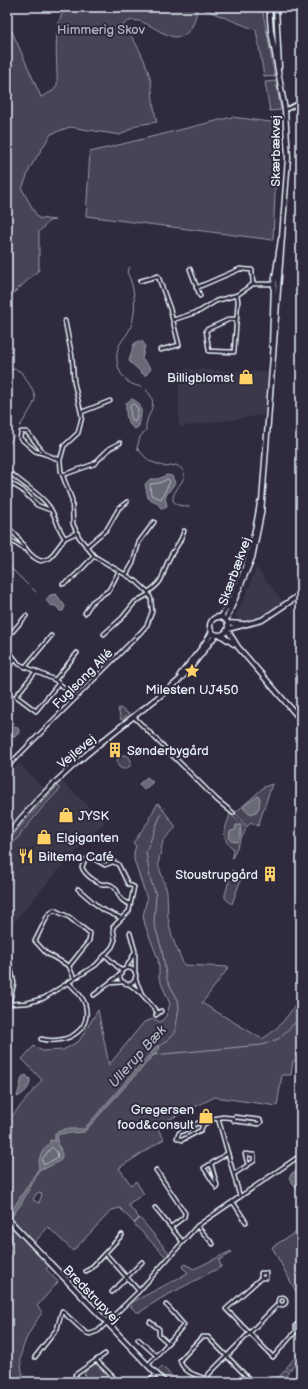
<svg xmlns="http://www.w3.org/2000/svg" width="308" height="1389" font-family="'Balsamiq Sans',sans-serif">
<style>
.built{fill:#3b3749}
.green{fill:#464455;stroke:#979aa6;fill-rule:evenodd}
.water{fill:#696978;stroke:#9c9fab}
.lines{fill:none;stroke-linecap:round;stroke-linejoin:round}
.shore{stroke:#b5bbc5;stroke-width:1}
.stream{stroke:#9c9fab;stroke-width:1}
.street-casing{stroke:#e8f1f8;stroke-width:5.5}
.secondary-casing{stroke:#e8f1f8;stroke-width:7}
.street{stroke:#2f2a3d;stroke-width:2.5}
.secondary{stroke:#2f2a3d;stroke-width:4}
.labels{text-anchor:middle;stroke-width:4;stroke-linejoin:round;paint-order:stroke}
.park-label{font-size:13px;fill:#afb4bf;stroke:#2f2a3d}
.street-label{font-size:13px;fill:#e8f1f8;stroke:#2f2a3d}
.poi-label{font-size:13px;fill:#e8f1f8;stroke:#2f2a3d;text-anchor:start}
.water-label{font-size:14px;font-style:italic;fill:#afb4be;stroke:#2f2a3d}
</style>
<rect width="100%" height="100%" fill="#2f2a3d"/>
<filter id="ink" filterUnits="userSpaceOnUse"><feTurbulence type="fractalNoise" baseFrequency=".025" numOctaves="2"/><feDisplacementMap in="SourceGraphic" scale="8" xChannelSelector="R" yChannelSelector="G"/><feConvolveMatrix kernelMatrix="1 2 1 2 8 2 1 2 1" color-interpolation-filters="sRGB"/></filter>
<g filter="url(#ink)">
<path class="built" d="M179,369L268,372L264,415L179,427Z
M256,567L283,602L256,619L240,620L235,616L247,593Z
M19,763L42,787L63,782L105,822L57,872L7,930V775Z"/>
<path class="green" d="M67,7H114L116,9L118,7H262L275,77L264,76L256,30L198,7C196,14 195,22 191,28C172,57 143,5 123,25C136,41 147,62 151,82C153,95 153,108 157,122L137,125L120,135L70,127L51,134L30,168L22,189L38,218L55,220L49,221L39,232V270L7,299V20L41,97L53,91L57,85C58,64 51,22 67,7Z
M276,81L281,110L270,111L265,82Z
M232,117L278,123L273,240L86,216L90,152Z
M120,708L129,714L121,720L118,709Z
M117 762a7 7 0 1 1 14 0a7 7 0 1 1-14 0Z
M272,784L258,826L251,822L247,827L235,813L264,787Z
M57,786L60,789L41,809L7,851V844L17,830Z
M158,803L176,827L163,841L158,864L167,891L168,918L172,937L184,965L229,967L202,1003L262,1039C280,1029 289,1013 301,998V1046L295,1055L301,1060L293,1061L291,1075H282L277,1106L215,1097L156,1126L164,1139L119,1168L131,1185L136,1181L144,1194L128,1204L139,1218L134,1223L120,1208L112,1210L73,1251L48,1227L34,1243L7,1214V1122L42,1080L22,1059L34,1046L42,1051L63,1050L79,1041L98,1010L109,1065L144,1022L153,1019L161,1022L166,1016L170,1004L159,978V967L158,959L145,925L143,916L147,899L134,860V852L136,846L133,843L150,819L149,818ZM57,1144L61,1149L58,1161L44,1169L42,1168ZM39,1192L42,1194L39,1203L33,1200L36,1194Z
M230,814L242,824L246,829L232,858L233,848C219,839 226,827 230,814Z
M232,870L242,876L232,904L225,898V895Z
M140,1218L169,1253L166,1257L134,1224Z
M7,1222L49,1266L46,1269L58,1282L37,1306L42,1312C30,1332 15,1351 23,1374L12,1382H7Z
M301,1229V1301L272,1247Z
M231,1251L232,1253L219,1260L221,1267L160,1299L140,1312H137L131,1307V1303L188,1273L182,1267L185,1264L194,1269Z
M78,1281L112,1315L108,1319L76,1285Z
M301,1350V1356L290,1370L286,1368Z
M94,1364H97L109,1376L105,1382H92L84,1374L87,1369Z
M162,1366L178,1382H169L158,1371Z
M285,1370L289,1372L281,1382H275Z"/>
<path class="water" d="M138,341H142L145,345L142,359L151,369L146,375H144L129,361L134,344Z
M132,399C145,404 141,416 139,426L135,429C125,423 126,414 126,403Z
M167,475L172,476L175,483L165,497L167,506L162,509L156,502L148,498L145,484L150,479H158Z
M56,594L65,606L63,611H60L56,606L50,605L46,600L50,595Z
M9 731a5 5 0 1 1 10 0a5 5 0 1 1-10 0Z
M147,777L153,782L144,790L139,784Z
M258,796L260,798L259,808L256,812L251,814L244,809L243,806Z
M236,825H240C242,830 241,839 237,842L231,841L229,837L230,831L235,830Z
M158,1045L160,1048L152,1057L84,1132L58,1134L57,1144L62,1154L61,1160L46,1168H41L21,1204L7,1223V1218L39,1168C37,1160 43,1148 50,1143V1140L55,1141V1133L65,1129H84Z
M26,1075L30,1079C31,1087 24,1094 17,1097L22,1077Z
M297,1170L301,1174L300,1193L289,1178L292,1173Z
M7,1232L12,1235V1243L9,1247L11,1253L8,1258L7,1243L9,1238Z"/>
<g class="lines">
<path class="shore" d="M134,404L138,409L136,421L134,422L131,417L130,406Z
M168,479L170,482L161,499L151,495L150,484L159,483Z
M52,1147L57,1152L58,1157L46,1164H43L42,1160Z"/>
<path class="stream" d="M130,267L127,272C135,287 137,309 131,326C129,333 123,338 120,344C113,356 118,376 130,383C133,385 138,386 142,387
M7,372L14,369L20,371C41,401 39,395 20,426
M146,390C162,405 144,415 146,430L140,437L137,448L149,461L166,467L176,465C197,476 171,487 173,501L178,505L189,507
M7,447L14,436
M7,564L28,585
M32,588L36,592
M164,809L165,808
M159,1047L175,1033L179,1007L178,1000L167,980L162,950L154,923L156,895L150,878L146,852L161,814
M153,1055L262,1045L278,1039L301,1017"/>
<defs>
<path id="street" d="M285,110L301,102
M190,269L200,296
M140,281L158,276L170,309L179,345L160,350
M196,288L240,269L252,270L253,284
M236,319H230L206,330L209,351L234,352L238,301L237,295
M173,320L200,311L216,301L237,295L253,284H275
M82,412L110,401
M45,454L35,451L20,438L21,432H27L45,454L60,460
M63,475L94,464L110,448L120,443
M7,476L13,475C24,485 39,493 48,505C56,515 57,528 65,538
M7,481L22,490L37,505L50,510
M7,528C21,534 24,555 41,561L50,558L65,538L76,533
M7,538L24,549
M86,547L107,529L119,508L127,502
M126,575L133,563L139,542L154,522
M63,584C72,581 86,564 94,556
M148,592C166,580 161,575 169,559C174,548 180,545 184,531
M85,613L92,602L109,590L119,571
M104,634L122,618L135,602L149,594
M7,638L26,616
M7,649L19,664L55,680L76,698
M25,667L51,636
M7,669L14,661
M36,671L16,696L36,711L59,683
M55,680L77,653
M134,717L217,800L233,813
M7,767L141,632L147,625L152,612L151,599L148,592L136,581L94,556L79,537L73,524L72,500L61,471L60,460L64,446L78,433L82,417L74,382L72,356L65,321
M78,889L101,909L121,918
M130,933L135,951V972
M8,955L14,983L9,1004
M106,956L122,971
M69,966L46,953L35,941L48,915L54,910L69,917L90,934L89,941L69,966L74,978
M126,968L135,952
M120 976a8 8 0 1 1 16 0a8 8 0 1 1-16 0Z
M135,978L141,992
M110,983L124,982
M129,984L141,993L158,1013
M94,995L121,974
M7,1004L27,1003L44,998L96,965L112,947L115,940L113,927L129,911L134,887L128,884L118,864L113,862L105,865L91,857L85,860L82,867C84,874 95,882 101,884C105,885 107,883 111,885C121,889 115,900 130,904
M156,1015L161,1011
M41,1039C64,1045 93,1032 85,1004C82,995 74,988 68,982
M218,1118L240,1197
M203,1125L198,1123L179,1133L177,1138L182,1140L201,1130L203,1125L213,1119L223,1117L233,1118L234,1121L259,1124L261,1122L260,1120L235,1117L233,1118
M211,1164L217,1185
M156,1170L185,1213L184,1217L171,1227
M234,1174L254,1161V1155L245,1154L248,1165
M217,1188L204,1168L228,1153
M233,1202L246,1222
M155,1208L182,1241
M197,1226L213,1244
M105,1253L139,1291
M86,1271L90,1269L122,1235
M261,1278V1273H266V1278H261L226,1309L273,1357L296,1331V1325L301,1324
M112,1292L142,1262
M278 1301a4 4 0 1 1 8 0a4 4 0 1 1-8 0Z
M150,1322L159,1329V1335L168,1343
M296,1331H301
M138,1339L157,1356
M35,1357L57,1329L62,1311L86,1333L90,1334L98,1331L139,1291L197,1226L301,1155
M96,1360L118,1382
M148,1365L184,1325C177,1318 173,1311 166,1305
M75,1375L105,1354
M109,1382L114,1378
M150,1382L156,1374
M204,1382L209,1374L279,1303
M216,1382C204,1377 183,1375 180,1360L202,1337H208L252,1382"/>
<path id="secondary" d="M276,7L279,67
M272,345L274,284L281,239
M210 626a9 9 0 1 1 18 0a9 9 0 1 1-18 0Z
M221,617C244,583 254,542 260,503
M226,620L252,558L261,514L288,158L285,110L271,31L269,7
M228,623L243,624
M228,629L262,620L301,594
M228,631L238,647L301,720
M222,636L234,644
M180,675L201,649L212,632
M7,836C51,777 113,733 170,688C189,673 201,653 216,635
M7,1218L164,1382"/>
</defs>
<use href="#street" class="street-casing"/>
<use href="#secondary" class="secondary-casing"/>
<use href="#street" class="street"/>
<use href="#secondary" class="secondary"/>
</g>
</g>
<defs>
<symbol id="shop-bare" viewBox="-9 -9 18 18"><path d="M-5-2.5h2.3a2.7 3.5 0 0 1 5.4 0H5L5.5 6h-11ZM-1.5-2.5h3a1.5 2.3 0 0 0-3 0Z" fill="#ffd166" stroke="#2f2a3d" stroke-width="2.5" paint-order="stroke"/></symbol>
<symbol id="sight-bare" viewBox="-9 -9 18 18"><path d="M0-6L1.8-2.2L6-1.7L2.9 1.2L3.7 5.4L0 3.3L-3.7 5.4L-2.9 1.2L-6-1.7L-1.8-2.2Z" fill="#ffd166" stroke="#2f2a3d" stroke-width="2.5" paint-order="stroke"/></symbol>
<symbol id="building-bare" viewBox="-9 -9 18 18"><path d="M-4-6H4V6H1V3H-1V6H-4ZM-2.5-4.3h1.7v1.8h-1.7ZM.8-4.3h1.7v1.8H.8ZM-2.5-1h1.7V.8h-1.7ZM.8-1h1.7V.8H.8Z" fill="#ffd166" stroke="#2f2a3d" stroke-width="2.5" paint-order="stroke"/></symbol>
<symbol id="restaurant-bare" viewBox="-9 -9 18 18"><path d="M-5-6h1v4h1v-4h1v4h1v-4h1v5L-1.5 .5V6h-2V.5L-5-1ZM5-6V6H3V1.5H1.5Q1.5-4 5-6Z" fill="#ffd166" stroke="#2f2a3d" stroke-width="2.5" paint-order="stroke"/></symbol>
</defs>
<g fill-rule="evenodd">
<use href="#shop-bare" x="235" y="366" width="22" height="22"/>
<use href="#sight-bare" x="181" y="660" width="22" height="22"/>
<use href="#building-bare" x="104" y="739" width="22" height="22"/>
<use href="#shop-bare" x="55" y="804" width="22" height="22"/>
<use href="#shop-bare" x="33" y="826" width="22" height="22"/>
<use href="#restaurant-bare" x="15" y="845" width="22" height="22"/>
<use href="#building-bare" x="259" y="863" width="22" height="22"/>
<use href="#shop-bare" x="195" y="1105" width="22" height="22"/>
</g>
<g class="labels">
<g class="park-label">
<text x="101" y="34">Himmerig Skov</text>
</g>
<g class="street-label">
<text transform="translate(275 151) rotate(-90)" y="5">Skærbækvej</text>
<text transform="translate(234 571) rotate(-70)" y="5">Skærbækvej</text>
<text transform="translate(82 678) rotate(-45)" y="5">Fuglsang Allé</text>
<text transform="translate(76 751) rotate(-40)" y="5">Vejlevej</text>
<text transform="translate(92 1294) rotate(46)" y="5">Bredstrupvej</text>
</g>
<g class="poi-label">
<text x="234" y="382" text-anchor="end">Billigblomst</text>
<text x="192" y="694" text-anchor="middle">Milesten UJ450</text>
<text x="127" y="755">Sønderbygård</text>
<text x="78" y="820">JYSK</text>
<text x="56" y="842">Elgiganten</text>
<text x="38" y="861">Biltema Café</text>
<text x="258" y="879" text-anchor="end">Stoustrupgård</text>
<text x="194" y="1114" text-anchor="end">Gregersen<tspan x="194" dy="15">food&amp;consult</tspan></text>
</g>
<g class="water-label">
<text transform="translate(137 1056) rotate(-48)" y="5">Ullerup Bæk</text>
</g>
</g>
<rect width="308" height="1389" fill="none" stroke="#2f2a3d" stroke-width="24"/>
<rect x="12" y="12" width="284" height="1365" fill="none" stroke="#e8f1f8" stroke-width="1.5" filter="url(#ink)"/>
</svg>
